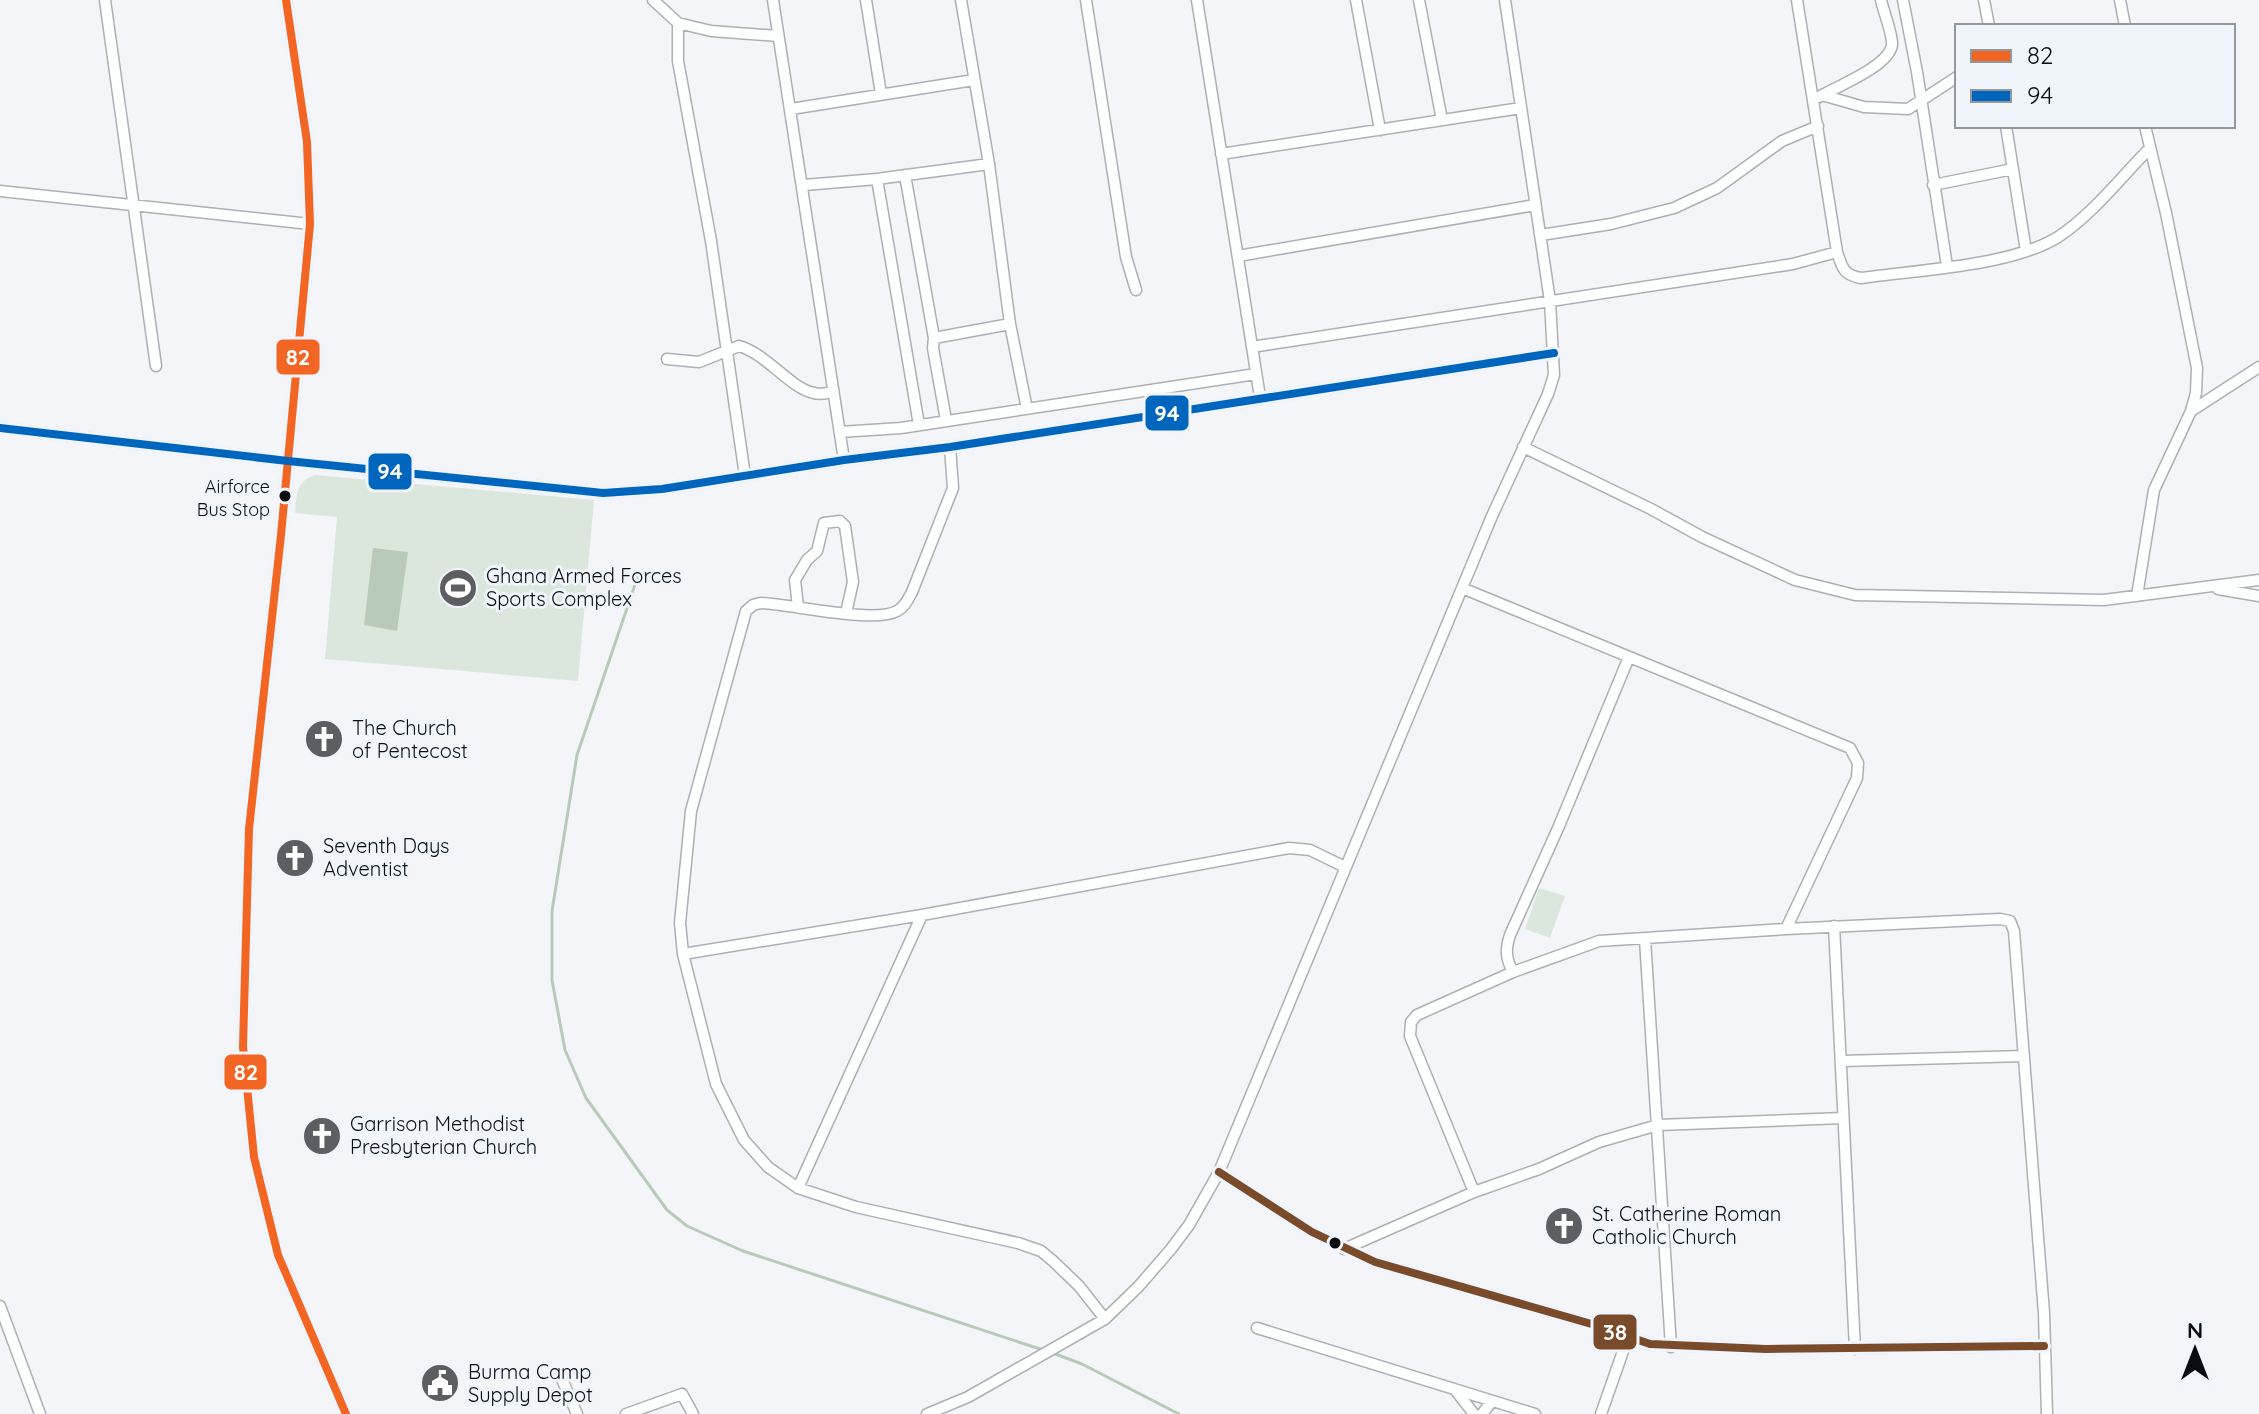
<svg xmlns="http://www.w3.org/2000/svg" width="2259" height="1414" font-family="Quicksand,sans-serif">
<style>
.green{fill:#dbe7dd}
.water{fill:#b7cbb8}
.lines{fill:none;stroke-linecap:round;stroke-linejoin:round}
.stream{stroke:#b7cbb8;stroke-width:3}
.street-casing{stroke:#aeafb2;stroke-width:13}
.street{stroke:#fdfefe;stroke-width:10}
.bus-1-casing{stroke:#f0f4fb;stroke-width:14}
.bus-2-casing{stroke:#f0f4fb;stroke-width:14}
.bus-3-casing{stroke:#f0f4fb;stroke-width:14}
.bus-1{stroke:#f26522;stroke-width:8}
.bus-2{stroke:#0065bd;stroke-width:8}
.bus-3{stroke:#7a4b2a;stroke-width:8}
.bus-dot{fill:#0b0c0f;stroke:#f0f4fb;stroke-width:3}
.labels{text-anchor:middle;stroke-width:6;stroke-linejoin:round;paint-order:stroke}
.bus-label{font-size:18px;fill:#0b0c0f;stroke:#f0f4fb;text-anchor:end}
.poi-label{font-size:20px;fill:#0b0c0f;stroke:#f0f4fb;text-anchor:start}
.line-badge{stroke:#f0f4fb;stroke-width:3}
.badge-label{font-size:22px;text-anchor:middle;font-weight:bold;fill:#fff}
</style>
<rect width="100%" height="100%" fill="#f3f5f8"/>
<path class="green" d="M315,475L594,500L578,681L325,659L337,517L295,513C297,495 295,482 315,475Z
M1539,888L1565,896L1550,938L1525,929Z"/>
<path class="water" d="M373,548L408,552L397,631L364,625Z"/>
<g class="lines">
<path class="stream" d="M638,576L577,755L552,911V980L565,1050L586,1098L667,1210L687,1226L743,1251L1043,1350
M1050,1352L1082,1364L1179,1414"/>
<defs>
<path id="street" d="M105,0L156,366
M286,0L307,142L310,224L281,535L249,829L243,1047L254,1157L278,1255L346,1414
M653,0L678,23L711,31L778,36
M773,0L844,460
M866,0L881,94
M1086,0L1126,257L1136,290
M1197,0L1260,397
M1356,0L1380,130
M1419,0L1442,120
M1797,0L1837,252C1842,268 1844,275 1861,278C1917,270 2012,266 2058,237C2091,216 2122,176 2150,148
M1903,0L1917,72L1947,266
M1984,0L1989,26
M2120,0L2125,26
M678,23V61L711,241L745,476
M1822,95L1864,107L1908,109L1957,77
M1819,97C1838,86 1889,66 1892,45C1893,35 1883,10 1881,0
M791,109L974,80
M2006,126L2026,251
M1221,154L1521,108
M905,175L934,338
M877,179L919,425
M804,185L877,179L989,164
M1933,185L2013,169
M0,191L310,224
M1541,235L1611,224L1674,208L1717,188L1782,141L1818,126
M1238,256L1535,205
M1010,324L1027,409
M1252,347L1793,264L1837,252
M667,359L699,362L739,346C767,354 791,389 814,393C820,395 827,393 833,392
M2191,411L2259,367
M946,420L933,348L934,338L1010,324L989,164L961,0
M0,428L288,461L603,493L662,489L844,460L950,447L1554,353
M840,432L901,428L1256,374
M950,447L953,488L912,592C908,599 905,607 897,611C875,624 790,604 760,603L753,605L746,611L691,811L680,923L683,954L716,1084L744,1140L768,1167L798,1188L856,1207L1018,1243L1041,1251L1053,1261L1079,1286L1105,1319
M1523,447L1651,509L1702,537L1795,580L1855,595L2104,600L2259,580
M1462,588L1850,748L1858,763L1857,778L1786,929
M2218,589L2259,596
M2137,596L2154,490L2191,411L2196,393L2197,368L2166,213L2145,126
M798,607L795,580L807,560L817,551L824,523L840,521L845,526L853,582L846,613
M1834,926L1855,1349
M1645,939L1671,1347
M683,954L922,915L1289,848L1310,850L1345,867
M1513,972C1506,959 1505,950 1510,935L1559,826L1629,657
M1842,1061L2024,1056
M1219,1172L1312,1232L1375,1262L1595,1325L1650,1344L1766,1349L2044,1346
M798,1188L922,915
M1474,1192L1410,1036L1411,1022L1417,1015L1513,972L1599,941L1786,929L2000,919L2010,921L2014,931L2044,1313L2047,1414
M1344,1249L1474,1192L1539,1169L1599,1142L1658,1125L1843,1118
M0,1306L40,1414
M1257,1328L1535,1414
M561,1377L577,1414
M1456,1391L1474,1414
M626,1414L682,1394L693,1414
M927,1414L968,1397L1105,1319L1139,1286L1171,1249L1189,1225L1219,1172L1492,516L1548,394L1554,375L1550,301L1505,0
M1482,1414L1492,1401
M1601,1414L1628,1337"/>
</defs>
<use href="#street" class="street-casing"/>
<use href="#street" class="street"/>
<defs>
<path id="bus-1" d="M286,0L307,142L310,224L281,535L249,829L243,1047L254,1157L278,1255L346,1414"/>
<path id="bus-2" d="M0,428L288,461L603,493L662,489L844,460L950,447L1554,353"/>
<path id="bus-3" d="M1219,1172L1312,1232L1375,1262L1595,1325L1650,1344L1766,1349L2044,1346"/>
</defs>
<use href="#bus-1" class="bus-1-casing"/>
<use href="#bus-2" class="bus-2-casing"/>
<use href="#bus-3" class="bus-3-casing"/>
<use href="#bus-1" class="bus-1"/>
<use href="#bus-2" class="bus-2"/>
<use href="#bus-3" class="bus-3"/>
</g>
<defs>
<symbol id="stadium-disc" viewBox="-11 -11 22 22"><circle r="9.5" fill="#5c5e61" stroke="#f0f4fb"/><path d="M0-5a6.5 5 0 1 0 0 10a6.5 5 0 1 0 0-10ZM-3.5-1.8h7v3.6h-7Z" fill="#fff"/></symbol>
<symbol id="church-disc" viewBox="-11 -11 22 22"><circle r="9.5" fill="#5c5e61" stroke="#f0f4fb"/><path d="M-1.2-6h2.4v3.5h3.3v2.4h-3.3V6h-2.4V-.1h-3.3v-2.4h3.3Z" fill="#fff"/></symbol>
<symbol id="civic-disc" viewBox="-11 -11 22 22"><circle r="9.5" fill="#5c5e61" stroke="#f0f4fb"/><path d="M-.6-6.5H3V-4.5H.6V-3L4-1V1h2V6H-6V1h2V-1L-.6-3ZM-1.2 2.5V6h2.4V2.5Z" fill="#fff"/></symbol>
</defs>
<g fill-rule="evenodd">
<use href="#stadium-disc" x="436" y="566" width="44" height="44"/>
<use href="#church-disc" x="302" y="717" width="44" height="44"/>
<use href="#church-disc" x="273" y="836" width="44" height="44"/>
<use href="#church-disc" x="300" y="1114" width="44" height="44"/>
<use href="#church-disc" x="1542" y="1204" width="44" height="44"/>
<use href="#civic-disc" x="418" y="1361" width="44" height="44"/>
</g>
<g class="bus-dot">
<circle cx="285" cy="496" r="7"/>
<circle cx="1335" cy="1243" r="7"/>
</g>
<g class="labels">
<g class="bus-label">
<text x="270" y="493">Airforce<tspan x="270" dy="23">Bus Stop</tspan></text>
</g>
<g class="poi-label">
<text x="486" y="583">Ghana Armed Forces<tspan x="486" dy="23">Sports Complex</tspan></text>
<text x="352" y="735">The Church<tspan x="352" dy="23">of Pentecost</tspan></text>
<text x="323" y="853">Seventh Days<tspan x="323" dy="23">Adventist</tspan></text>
<text x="350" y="1131">Garrison Methodist<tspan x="350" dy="23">Presbyterian Church</tspan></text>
<text x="1592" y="1221">St. Catherine Roman<tspan x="1592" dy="23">Catholic Church</tspan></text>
<text x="468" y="1379">Burma Camp<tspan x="468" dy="23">Supply Depot</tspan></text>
</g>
</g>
<g class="line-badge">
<rect x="275" y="338" width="46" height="38" rx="8" fill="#f26522"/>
<rect x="1144" y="394" width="46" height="38" rx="8" fill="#0065bd"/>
<rect x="367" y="452" width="46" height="39" rx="8" fill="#0065bd"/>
<rect x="223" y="1053" width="45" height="38" rx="8" fill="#f26522"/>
<rect x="1592" y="1313" width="46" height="38" rx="8" fill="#7a4b2a"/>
</g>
<g class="badge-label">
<text x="298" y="365">82</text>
<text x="1167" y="421">94</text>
<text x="390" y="479">94</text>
<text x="246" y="1080">82</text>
<text x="1615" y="1340">38</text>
</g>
<rect x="1955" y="24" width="280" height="104" fill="#f0f4fb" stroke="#94979d" stroke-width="2"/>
<rect x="1971" y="50" width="40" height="12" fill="#f26522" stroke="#94979d" stroke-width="2"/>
<text x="2027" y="64" font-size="24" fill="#0b0c0f">82</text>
<rect x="1971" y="90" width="40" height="12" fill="#0065bd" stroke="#94979d" stroke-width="2"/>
<text x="2027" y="104" font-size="24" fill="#0b0c0f">94</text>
<g transform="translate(2195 1350)" stroke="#f0f4fb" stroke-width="6" paint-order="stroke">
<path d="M0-6L14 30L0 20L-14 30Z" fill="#0b0c0f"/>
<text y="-12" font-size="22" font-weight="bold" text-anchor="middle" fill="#0b0c0f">N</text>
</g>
</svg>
